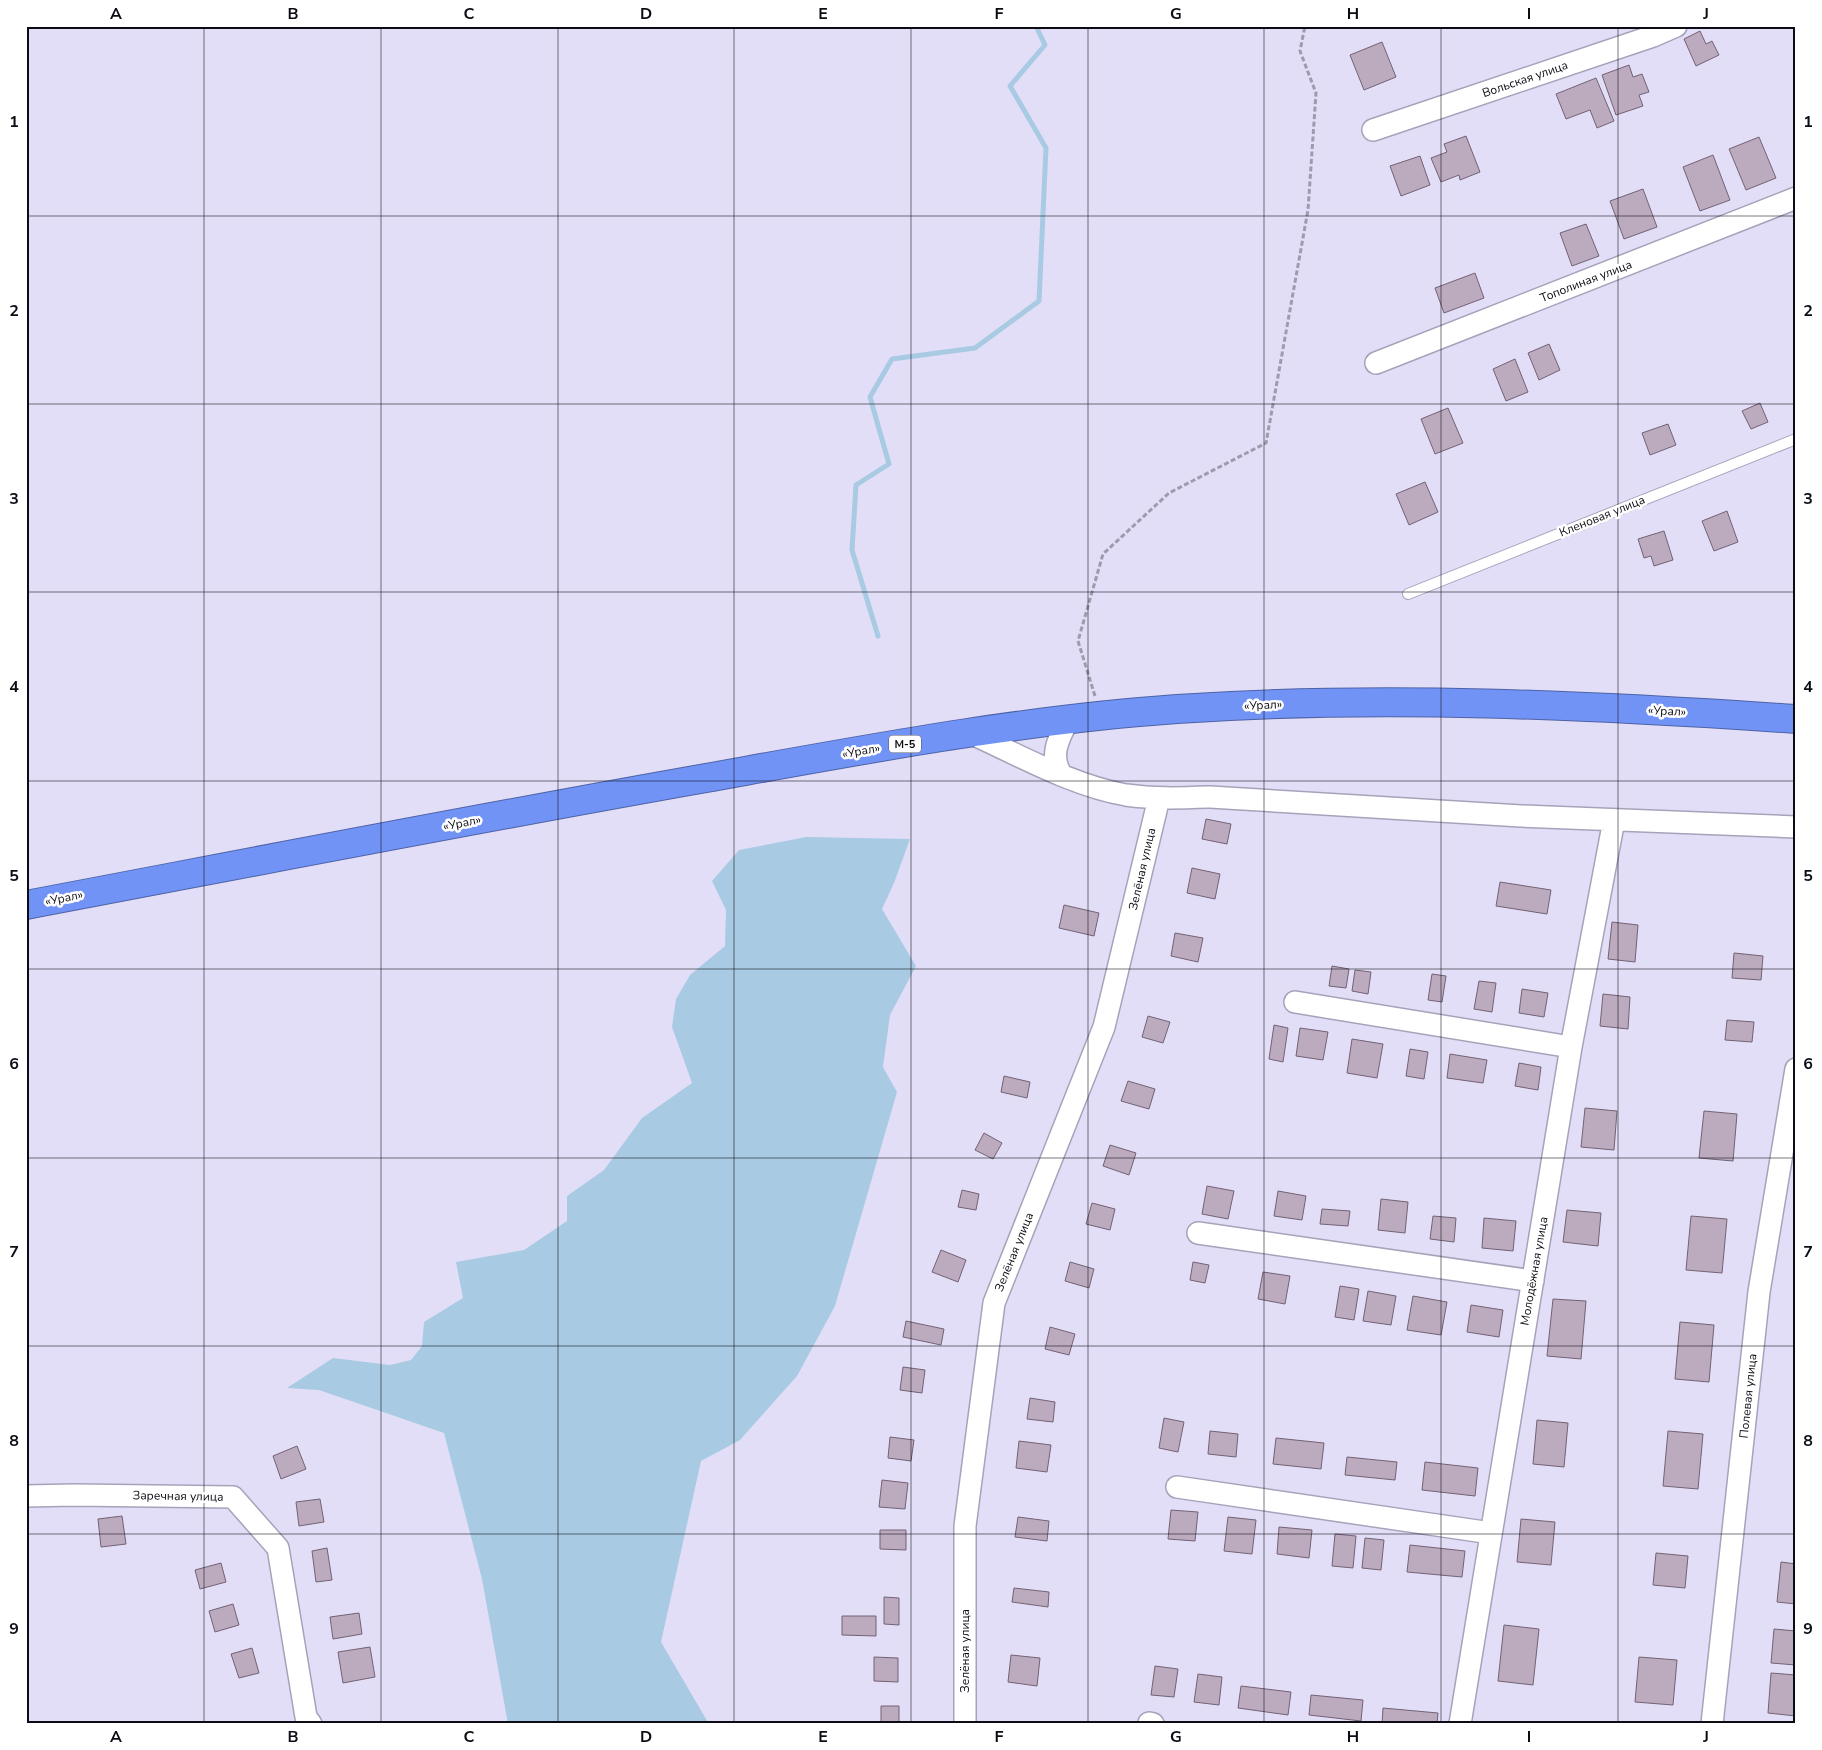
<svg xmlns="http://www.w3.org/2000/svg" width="1822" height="1750" font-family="'Nunito Sans',sans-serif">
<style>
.water{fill:#a9cae3}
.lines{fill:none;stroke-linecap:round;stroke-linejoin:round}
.stream{stroke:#a9cae3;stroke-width:5}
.building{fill:#bcaabe;stroke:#726274}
.lane-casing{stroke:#a7a2ba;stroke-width:12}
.street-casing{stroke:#a7a2ba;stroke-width:24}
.highway-casing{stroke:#4e63a6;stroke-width:30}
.path{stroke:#9f9aae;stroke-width:3;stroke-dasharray:5 2.5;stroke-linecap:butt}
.lane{stroke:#fff;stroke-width:10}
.street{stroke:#fff;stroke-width:21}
.highway{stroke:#7193f5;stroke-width:28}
.grid{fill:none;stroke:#0d0b13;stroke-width:1;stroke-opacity:0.55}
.labels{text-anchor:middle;stroke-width:5;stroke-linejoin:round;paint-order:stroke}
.shield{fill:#fff;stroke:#56545a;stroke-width:1}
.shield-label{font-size:11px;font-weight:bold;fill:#0d0b13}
.street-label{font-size:12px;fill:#0d0b13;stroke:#fff}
.neatline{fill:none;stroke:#0d0b13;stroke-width:2}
.grid-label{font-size:16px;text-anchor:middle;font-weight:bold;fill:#0d0b13}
</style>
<rect width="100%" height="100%" fill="#e3def7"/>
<path class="water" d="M806,837L910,839L894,883L882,909L916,966L890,1015L883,1067L897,1092L835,1306L797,1376L740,1440L701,1461L661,1642L709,1724H508L482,1579L444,1433L319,1390L287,1388L333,1358L390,1365L411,1360L422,1346L424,1322L463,1298L456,1262L524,1250L567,1221V1196L604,1170L642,1118L692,1083L672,1027L676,999L690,975L725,946L726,910L712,881L739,850Z"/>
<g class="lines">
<path class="stream" d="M878,636L852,550L856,485L889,464L870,397L892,359L975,348L1039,301L1046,148L1010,86L1045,45L1036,26"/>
</g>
<path class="building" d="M1700,31L1706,44L1712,41L1719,55L1696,66L1684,39Z
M1382,42L1396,77L1364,90L1350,55Z
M1629,65L1633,77L1642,74L1649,92L1639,95L1643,106L1616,115L1602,75Z
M1596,78L1614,121L1597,128L1590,110L1566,119L1556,94Z
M1466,136L1480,172L1460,180L1459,175L1441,182L1431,158L1447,152L1444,144Z
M1759,137L1776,178L1746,190L1729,149Z
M1713,155L1730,200L1700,211L1683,167Z
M1420,156L1430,185L1401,196L1390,166Z
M1643,189L1657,227L1624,239L1610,201Z
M1586,224L1599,256L1572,266L1560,233Z
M1475,273L1484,298L1444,313L1435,288Z
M1549,344L1560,370L1539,380L1528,353Z
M1515,359L1528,392L1506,401L1493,369Z
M1760,403L1768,422L1751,429L1742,411Z
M1448,408L1463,443L1435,454L1421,419Z
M1668,424L1676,445L1650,455L1642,433Z
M1425,482L1438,512L1409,525L1396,494Z
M1727,511L1738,542L1714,551L1702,521Z
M1664,531L1673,560L1654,566L1651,556L1644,558L1638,539Z
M1206,819L1231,824L1227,844L1202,839Z
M1192,868L1220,874L1215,899L1187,893Z
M1500,882L1551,890L1547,914L1496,906Z
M1064,905L1099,913L1094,936L1059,928Z
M1612,922L1638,925L1635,962L1608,959Z
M1175,933L1203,938L1198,962L1171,956Z
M1734,953L1763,956L1761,980L1732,978Z
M1332,966L1349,969L1346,988L1329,986Z
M1355,970L1371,972L1368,994L1352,991Z
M1432,974L1446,976L1442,1002L1428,1000Z
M1479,981L1496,983L1492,1012L1474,1009Z
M1522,989L1548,993L1544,1017L1519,1013Z
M1603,994L1630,997L1628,1029L1600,1026Z
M1148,1016L1170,1022L1163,1043L1142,1037Z
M1727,1020L1754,1022L1752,1042L1725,1040Z
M1274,1025L1288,1028L1283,1062L1269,1059Z
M1300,1028L1328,1032L1323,1060L1296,1056Z
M1352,1039L1383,1044L1377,1078L1347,1073Z
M1410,1049L1428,1052L1424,1079L1406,1076Z
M1450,1054L1487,1060L1483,1083L1447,1078Z
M1519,1063L1541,1067L1538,1090L1515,1086Z
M1004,1076L1030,1082L1027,1098L1001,1092Z
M1128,1081L1155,1089L1149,1109L1121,1101Z
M1585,1108L1617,1111L1614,1150L1581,1147Z
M1704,1111L1737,1114L1733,1161L1699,1158Z
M984,1133L1002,1143L993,1159L975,1150Z
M1110,1145L1136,1153L1129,1175L1103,1166Z
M1207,1186L1234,1191L1228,1219L1202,1214Z
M962,1190L979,1194L976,1210L958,1207Z
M1278,1191L1306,1196L1302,1220L1274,1216Z
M1381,1199L1408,1202L1405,1233L1378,1230Z
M1092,1203L1115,1209L1110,1230L1086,1224Z
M1322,1209L1350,1211L1348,1226L1320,1224Z
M1567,1210L1601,1213L1598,1246L1563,1242Z
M1433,1216L1456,1218L1454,1242L1430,1239Z
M1691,1216L1727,1219L1722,1273L1686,1270Z
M1484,1218L1516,1221L1513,1251L1482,1248Z
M941,1250L966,1260L958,1282L932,1272Z
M1070,1262L1094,1269L1089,1288L1065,1281Z
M1193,1262L1209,1265L1205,1283L1190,1280Z
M1263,1272L1290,1276L1285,1304L1258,1299Z
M1340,1286L1359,1289L1354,1320L1335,1317Z
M1368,1291L1396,1296L1391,1325L1363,1321Z
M1413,1296L1447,1302L1441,1335L1407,1330Z
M1553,1299L1586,1301L1581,1359L1547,1356Z
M1471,1305L1503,1310L1499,1337L1467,1332Z
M906,1321L944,1329L941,1345L903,1337Z
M1680,1322L1714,1325L1709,1382L1675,1379Z
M1050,1327L1075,1334L1069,1355L1045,1349Z
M903,1367L925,1370L922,1393L900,1390Z
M1030,1398L1055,1402L1053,1422L1027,1419Z
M1164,1418L1184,1422L1178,1452L1159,1448Z
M1537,1420L1568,1423L1564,1467L1533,1464Z
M1210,1431L1238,1434L1236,1457L1208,1454Z
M1668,1431L1703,1434L1698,1489L1663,1486Z
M890,1437L914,1440L911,1461L888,1458Z
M1276,1438L1324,1443L1321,1469L1273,1464Z
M1019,1441L1051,1445L1047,1472L1016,1468Z
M297,1446L306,1469L281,1479L273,1456Z
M1347,1457L1397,1462L1395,1480L1345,1475Z
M1425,1462L1478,1468L1475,1496L1422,1490Z
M882,1480L908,1483L905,1509L879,1507Z
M320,1499L324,1522L299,1526L296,1502Z
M1171,1510L1198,1512L1195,1541L1168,1539Z
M122,1516L126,1544L101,1547L98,1519Z
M1018,1517L1049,1521L1047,1541L1015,1537Z
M1228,1517L1256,1520L1252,1554L1224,1551Z
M1521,1519L1555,1522L1551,1565L1517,1562Z
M1279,1527L1312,1530L1309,1558L1277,1554Z
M880,1530H906V1550L880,1549Z
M1335,1534L1356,1536L1353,1568L1332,1566Z
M1365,1538L1384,1540L1381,1570L1362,1568Z
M1410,1545L1465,1551L1462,1577L1407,1572Z
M327,1548L332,1580L316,1582L312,1551Z
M1656,1553L1688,1556L1685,1588L1653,1585Z
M1781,1562L1796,1564V1604L1777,1602Z
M221,1563L226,1582L200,1589L195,1570Z
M1014,1588L1049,1592L1048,1607L1012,1602Z
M884,1597L899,1598V1625L884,1624Z
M233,1604L239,1625L215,1632L209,1611Z
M359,1613L362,1634L333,1639L330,1617Z
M842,1616H876V1636L842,1635Z
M1504,1625L1539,1629L1533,1685L1498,1681Z
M1774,1629L1796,1631V1665L1771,1663Z
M370,1647L375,1677L343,1683L338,1652Z
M252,1648L259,1673L239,1678L231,1654Z
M1011,1655L1040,1658L1037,1686L1008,1682Z
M874,1657L898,1658V1682L874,1681Z
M1639,1657L1677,1660L1673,1705L1635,1702Z
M1155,1666L1178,1669L1174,1697L1151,1695Z
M1771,1673L1796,1675V1716L1768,1713Z
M1198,1674L1222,1677L1219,1705L1194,1702Z
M1241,1686L1291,1692L1288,1715L1238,1708Z
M1311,1695L1363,1700L1361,1721L1309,1715Z
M881,1706H899V1724H881Z
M1383,1708L1438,1713L1437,1724H1382Z"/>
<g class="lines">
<defs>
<path id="lane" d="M1408,594L1796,439"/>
<path id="street" d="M1373,130L1653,36L1676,26
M1376,363L1796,198
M970,733C1019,755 1073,786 1126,795C1154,799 1181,798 1210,797L1521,816L1796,827
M1061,774C1049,755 1059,738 1068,720
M1295,1002L1571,1047
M1198,1233L1533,1281
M1177,1487L1491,1533
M26,1496L74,1495L233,1497L278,1548L306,1717L311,1724
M1149,1723L1153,1724
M965,1724V1526L994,1303L1104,1027L1159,798
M1460,1724L1571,1047L1614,820
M1712,1724L1759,1292L1796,1069"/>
<path id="highway" d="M26,905C253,862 479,818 706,778C862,750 1019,720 1177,709C1383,695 1590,705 1796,719"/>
</defs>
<use href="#lane" class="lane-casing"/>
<use href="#street" class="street-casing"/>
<use href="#highway" class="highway-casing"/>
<path class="path" d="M1095,696L1078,641L1103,554L1169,493L1266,443L1308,210L1316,93L1300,51L1305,26"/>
<use href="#lane" class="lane"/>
<use href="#street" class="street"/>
<use href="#highway" class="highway"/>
</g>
<path class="grid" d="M204,26V1724M381,26V1724M558,26V1724M734,26V1724M911,26V1724M1088,26V1724M1264,26V1724M1441,26V1724M1618,26V1724M26,216H1796M26,404H1796M26,592H1796M26,781H1796M26,969H1796M26,1158H1796M26,1346H1796M26,1534H1796"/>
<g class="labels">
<rect class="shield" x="889" y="735.5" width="32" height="17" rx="4"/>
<g class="shield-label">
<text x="905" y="748">М-5</text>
</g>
<g class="street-label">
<text transform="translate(1525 79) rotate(-19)" y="4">Вольская улица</text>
<text transform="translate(1586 281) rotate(-21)" y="4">Тополиная улица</text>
<text transform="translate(1602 516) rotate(-22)" y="4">Кленовая улица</text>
<text transform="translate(1263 705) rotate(-3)" y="4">«Урал»</text>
<text transform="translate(1667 711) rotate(3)" y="4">«Урал»</text>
<text transform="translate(861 751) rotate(-10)" y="4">«Урал»</text>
<text transform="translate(462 823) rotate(-11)" y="4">«Урал»</text>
<text transform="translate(1142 869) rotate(-77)" y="4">Зелёная улица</text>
<text transform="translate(64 898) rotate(-11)" y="4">«Урал»</text>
<text transform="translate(1014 1252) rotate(-68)" y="4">Зелёная улица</text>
<text transform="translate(1534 1271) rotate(-80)" y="4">Молодёжная улица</text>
<text transform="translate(1748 1396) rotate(-84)" y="4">Полевая улица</text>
<text transform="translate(178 1496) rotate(1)" y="4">Заречная улица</text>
<text transform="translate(965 1651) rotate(-90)" y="4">Зелёная улица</text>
</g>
</g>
<rect width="1822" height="1750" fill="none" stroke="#ffffff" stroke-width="55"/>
<rect x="28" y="28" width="1766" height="1694" class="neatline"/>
<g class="grid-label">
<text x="116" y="19">A</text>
<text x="293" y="19">B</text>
<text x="469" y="19">C</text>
<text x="646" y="19">D</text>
<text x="823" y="19">E</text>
<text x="999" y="19">F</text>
<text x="1176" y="19">G</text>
<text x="1353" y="19">H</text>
<text x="1529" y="19">I</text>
<text x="1706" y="19">J</text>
<text x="14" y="127">1</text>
<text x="1808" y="127">1</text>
<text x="14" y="316">2</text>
<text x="1808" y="316">2</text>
<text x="14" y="504">3</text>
<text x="1808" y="504">3</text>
<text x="14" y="692">4</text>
<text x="1808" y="692">4</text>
<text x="14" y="881">5</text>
<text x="1808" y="881">5</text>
<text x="14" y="1069">6</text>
<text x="1808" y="1069">6</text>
<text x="14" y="1257">7</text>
<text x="1808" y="1257">7</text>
<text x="14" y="1446">8</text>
<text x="1808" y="1446">8</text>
<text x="14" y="1634">9</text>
<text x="1808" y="1634">9</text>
<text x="116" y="1742">A</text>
<text x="293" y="1742">B</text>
<text x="469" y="1742">C</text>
<text x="646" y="1742">D</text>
<text x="823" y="1742">E</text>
<text x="999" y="1742">F</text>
<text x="1176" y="1742">G</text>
<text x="1353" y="1742">H</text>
<text x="1529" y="1742">I</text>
<text x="1706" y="1742">J</text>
</g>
</svg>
